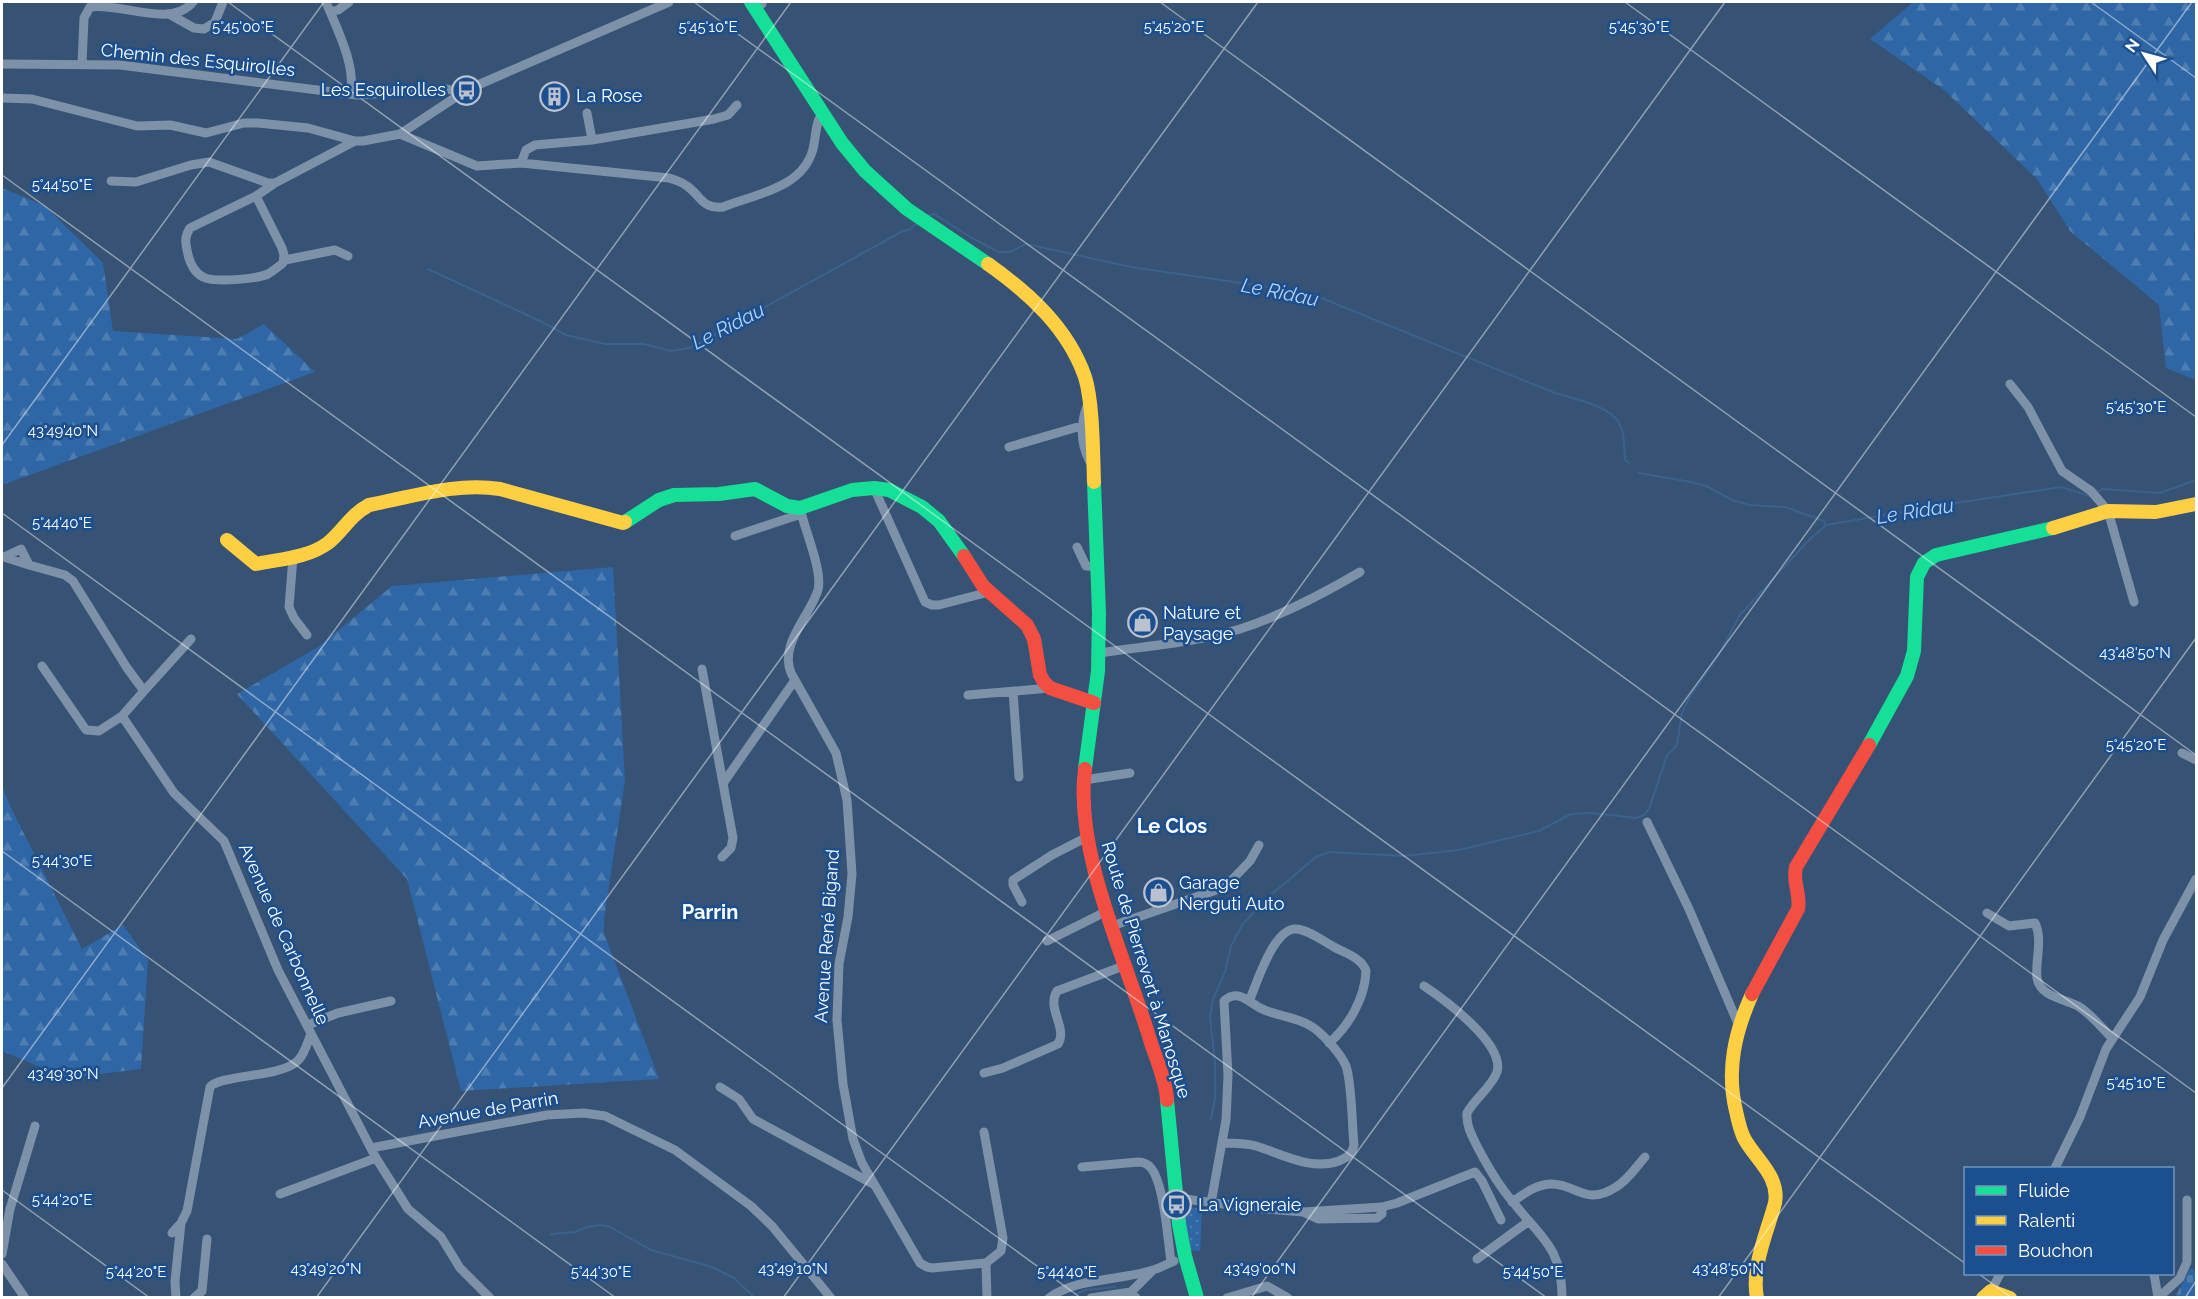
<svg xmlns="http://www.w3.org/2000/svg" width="2198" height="1299" font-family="Raleway,sans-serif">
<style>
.grass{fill:url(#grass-dots)}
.forest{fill:url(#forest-firs)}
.cemetery{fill:url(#cemetery-stones)}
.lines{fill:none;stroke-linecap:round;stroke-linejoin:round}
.stream{stroke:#3b618d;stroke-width:2}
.street{stroke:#7d92a8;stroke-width:9}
.fast{stroke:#16e098;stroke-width:14}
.slow{stroke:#ffcf43;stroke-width:14}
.jam{stroke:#f24e42;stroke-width:14}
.ticks{fill:none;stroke:#fff;stroke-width:1.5;stroke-opacity:0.45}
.labels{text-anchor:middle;stroke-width:5;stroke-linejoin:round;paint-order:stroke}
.street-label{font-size:18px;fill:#fff;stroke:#1b4f8f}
.poi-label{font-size:18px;fill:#fff;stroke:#1b4f8f;text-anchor:start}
.water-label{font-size:20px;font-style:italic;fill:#b5d3f5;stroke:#1b4f8f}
.neighbourhood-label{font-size:20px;font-weight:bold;fill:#fff;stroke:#1b4f8f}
.ticks-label{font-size:15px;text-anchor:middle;fill:#fff;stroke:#1b4f8f;stroke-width:5;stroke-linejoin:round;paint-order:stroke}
</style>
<defs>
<pattern id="grass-dots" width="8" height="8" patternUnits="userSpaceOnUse" patternTransform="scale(1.5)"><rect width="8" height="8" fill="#2f66a5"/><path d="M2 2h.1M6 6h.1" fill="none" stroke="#4e7db2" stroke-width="1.8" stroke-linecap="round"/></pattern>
<pattern id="forest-firs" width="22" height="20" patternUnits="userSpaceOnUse" patternTransform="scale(1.5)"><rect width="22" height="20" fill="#2f66a5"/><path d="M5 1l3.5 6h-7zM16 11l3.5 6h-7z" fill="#4e7db2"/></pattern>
<pattern id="cemetery-stones" width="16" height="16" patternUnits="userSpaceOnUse" patternTransform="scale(1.5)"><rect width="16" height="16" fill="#2f66a5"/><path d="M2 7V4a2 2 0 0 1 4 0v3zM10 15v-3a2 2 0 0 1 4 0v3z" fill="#4e7db2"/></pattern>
</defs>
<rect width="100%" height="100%" fill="#365274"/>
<path class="grass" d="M1190,1207L1202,1209L1200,1251L1188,1250L1181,1214Z"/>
<path class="forest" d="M1913,2H2196V217L2194,237L2196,257V380L2166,368L2159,305L2070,231L2037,179L1944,90L1870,39Z
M2,188L45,206L103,263L113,331L237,339L264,324L315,372L2,485Z
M613,567L625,781L604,919V933L659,1079L461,1091L407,879L237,694L318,647L392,586Z
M2,786L12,810L82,949L123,925L148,960L141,1069L66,1078L2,1051Z"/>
<path class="cemetery" d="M2191,1268L2196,1271V1297H2175Z"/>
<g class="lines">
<path class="stream" d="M927,216L934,214L972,238L999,252H1010L1026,244L1131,267L1309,293L1555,393C1573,399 1609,405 1619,423C1625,433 1624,448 1625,460L1629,463
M428,269L542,322L566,335L605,344H644L671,351L689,348L698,344L903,231L909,230L916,224
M1639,473L1691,482L1706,486L1732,500L1749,505L1785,507L1824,521L1826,525
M2095,493L2102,489L2160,493L2196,480
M1211,1119L1215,1098V1063L1210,1017L1213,999L1225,972L1231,946L1243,924L1266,899L1316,857L1329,852L1404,856L1459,850L1539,831L1571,814L1592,813L1636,818L1644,815L1649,809L1667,756L1677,745L1682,713L1689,698L1718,656L1740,615L1807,542L1826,525L1956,503L2061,487L2090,496
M551,1234L575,1232L587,1227L600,1225L608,1226L651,1250L712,1267L734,1278L755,1298
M1068,1298L1086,1290L1115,1287"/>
<path class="street" d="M326,2C336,27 357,67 350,94
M761,2L762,4
M330,12L338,10L349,2
M169,14L194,28L204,29L215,22L223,2
M2,64L120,65L357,95L447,89L462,93
M82,64L84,18L90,7C120,2 171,29 193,2
M2,98L32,99L137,126L170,125L206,133L244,123H258L308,128L355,141H363L400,134L477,166L521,163L669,178C676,180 682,182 687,186C702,197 702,209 723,207C756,194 803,188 813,149C816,138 815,121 823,113
M587,113L592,140
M400,134L462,93L480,84L669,2
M521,163L526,150L535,145L592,140L714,119L728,115L737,105
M111,181L136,182L191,165L209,162L268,183H275L355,141
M256,196L282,248L284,255L283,263C278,267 273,271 268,274C256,279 215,283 203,277C193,272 189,261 187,250C185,241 185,236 190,228L256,196L275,183
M285,260L335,250L348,256
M2010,384L2028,407L2062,471L2091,491L2108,511L2134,602
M1087,406C1080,425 1080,443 1090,462
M1009,447L1081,426
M874,488L925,602L932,605H939L989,592
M800,508C804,528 823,571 818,590C810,616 779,644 791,673L836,753L847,800L852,874L848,917L839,964L837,1020L843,1084L853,1139L862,1163L920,1263L927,1267L932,1268L986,1263L987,1298
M735,536L801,514
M1077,547L1086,566L1098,567
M293,557L289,607L294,618L307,635
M29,565L4,557L21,549L29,565L65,575L73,581L127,668L144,691L122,716L174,793L224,841L278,970L376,1158L408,1209L441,1237L460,1268L490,1298
M1099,653C1145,646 1195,643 1240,629C1283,615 1321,595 1360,572
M42,666L86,730L99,731L122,716
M702,669L733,838L731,848L722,857
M144,691L191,639
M1013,691L1019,777
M968,695L1050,688
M2182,753L2196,760
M1084,780L1130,773
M724,782L795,680
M1647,822L1689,909L1739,1026
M1022,902L1013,885V880L1052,855L1087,837
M1987,913L2009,926L2035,923C2043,939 2035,961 2037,978C2040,997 2065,999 2078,1006C2090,1013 2102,1028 2112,1038
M1112,926L1225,887L1250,861L1259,845
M1047,941L1107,911
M1424,986C1445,1000 1505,1044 1497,1072C1491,1088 1475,1098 1467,1113C1466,1126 1472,1136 1478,1148C1488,1167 1499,1186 1513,1202C1541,1238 1562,1247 1562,1298
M1250,999C1257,982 1274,928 1296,929C1309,930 1323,941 1334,947C1345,953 1362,958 1366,971C1365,998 1349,1026 1329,1043
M308,1025L338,1013L391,1001
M984,1073L1003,1068L1058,1044C1068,1028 1046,1008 1057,991L1126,965
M720,1087L739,1099L753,1119L873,1184
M984,1132L1003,1238L1001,1251L986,1263
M371,1148L547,1115L584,1113L605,1116L675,1150L751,1206L772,1226L831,1298
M1082,1167L1138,1162C1143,1162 1147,1163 1151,1168C1164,1184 1168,1240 1171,1262
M2055,1168L2080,1117L2106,1049L2140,997L2163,940L2196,879
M280,1194L376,1158
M1177,1198L1254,1208L1303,1212L1382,1207L1397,1203L1475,1172L1482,1181L1501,1220
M1512,1202C1524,1194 1535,1185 1550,1184C1576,1183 1585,1207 1616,1187C1628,1180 1636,1167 1645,1157
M1211,1203L1226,1120L1228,1075L1224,1001C1237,988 1249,1002 1260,1008C1275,1016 1294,1016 1309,1025C1321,1031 1341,1054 1346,1066C1352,1083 1352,1126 1354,1145C1352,1155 1347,1157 1339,1161C1311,1171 1282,1154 1256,1146C1245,1143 1234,1143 1223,1143
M1303,1212L1318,1219L1377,1218L1382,1214V1207
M172,1233L181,1223L187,1211L210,1087C219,1075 277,1077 295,1063C304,1057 307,1043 311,1034
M2,1254L10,1209L35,1126
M1477,1259L1529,1221
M2,1264L25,1298
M2154,1274L2158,1297
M1991,1291L2000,1274
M1131,1292L1152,1271
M176,1298L175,1281L181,1223
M194,1298L202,1291L207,1239
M1049,1298C1078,1277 1120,1281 1153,1270C1160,1268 1167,1264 1174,1261
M1091,1298L1131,1292L1136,1298
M1227,1298L1267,1286L1288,1298
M2158,1298L2180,1278L2187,1262V1200"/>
<path class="fast" d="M751,2L842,143L865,171L907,209L988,264
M625,522L659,500L674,495L719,494L755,489L787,506L800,508L852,490L874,488L889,490L922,507L939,521L964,556
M1869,745L1907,676L1914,651L1917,577L1924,563L1936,555L2053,528
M1085,769L1098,671L1099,613L1094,482
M1167,1100L1179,1224L1185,1256L1197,1298"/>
<path class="slow" d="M988,264C1029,293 1068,328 1085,377C1093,402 1093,454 1094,482
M2053,528L2108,511L2156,512L2196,504
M227,540L256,564C280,559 308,558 328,543C344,530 349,516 369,505C411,497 457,482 500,489L623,523L625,522
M1752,994C1735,1032 1726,1070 1736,1111C1738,1120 1740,1130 1744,1138C1755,1159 1780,1176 1775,1203C1767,1233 1751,1267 1757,1298
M1983,1298L1991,1291L2010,1298"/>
<path class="jam" d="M964,556L983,586L1027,625L1034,639L1040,675L1044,682L1050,688L1094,703
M1085,769C1074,854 1127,961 1151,1043C1157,1061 1166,1081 1167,1100
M1752,994L1798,909C1801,894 1792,882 1796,867L1869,745"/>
</g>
<path class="ticks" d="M228,2L1966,1264M694,2L2196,1093M1160,2L2196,755M1625,2L2196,417M2091,2L2196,78M2,175L1547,1298M2,445L324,2M2,513L1081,1298M2,851L616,1298M2,1088L791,2M2,1190L150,1298M1979,1274L2012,1298M316,1298L1258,2M783,1298L1725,2M1251,1298L2192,2M1718,1298L2196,638M2185,1298L2196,1281"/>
<defs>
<symbol id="bus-ring" viewBox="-11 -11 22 22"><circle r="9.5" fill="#1b4f8f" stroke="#b9c2ce" stroke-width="1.5"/><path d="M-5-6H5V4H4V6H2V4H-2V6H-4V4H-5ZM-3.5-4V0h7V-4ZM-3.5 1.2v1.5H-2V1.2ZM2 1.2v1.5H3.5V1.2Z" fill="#b9c2ce"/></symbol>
<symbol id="building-ring" viewBox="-11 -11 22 22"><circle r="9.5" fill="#1b4f8f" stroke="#b9c2ce" stroke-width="1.5"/><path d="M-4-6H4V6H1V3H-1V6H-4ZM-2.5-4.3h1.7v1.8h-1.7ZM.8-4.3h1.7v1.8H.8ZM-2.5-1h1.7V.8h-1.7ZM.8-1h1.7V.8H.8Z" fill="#b9c2ce"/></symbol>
<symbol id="shop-ring" viewBox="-11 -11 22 22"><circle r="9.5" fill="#1b4f8f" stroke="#b9c2ce" stroke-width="1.5"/><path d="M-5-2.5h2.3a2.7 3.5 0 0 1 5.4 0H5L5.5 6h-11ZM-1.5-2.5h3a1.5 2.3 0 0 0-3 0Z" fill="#b9c2ce"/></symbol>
</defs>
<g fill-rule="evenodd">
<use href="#bus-ring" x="450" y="74" width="33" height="33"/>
<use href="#building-ring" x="538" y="80" width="33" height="33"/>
<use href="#shop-ring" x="1126" y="606" width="33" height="33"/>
<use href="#shop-ring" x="1142" y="876" width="33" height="33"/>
<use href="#bus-ring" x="1160" y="1188" width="33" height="33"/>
</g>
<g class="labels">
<g class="street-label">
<text transform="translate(198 60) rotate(6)" y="6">Chemin des Esquirolles</text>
<text transform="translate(284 934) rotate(66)" y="6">Avenue de Carbonnelle</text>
<text transform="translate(827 936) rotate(-86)" y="6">Avenue René Bigand</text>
<text transform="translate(1146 970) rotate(73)" y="6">Route de Pierrevert à Manosque</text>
<text transform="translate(488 1110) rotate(-10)" y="6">Avenue de Parrin</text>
</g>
<g class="poi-label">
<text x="446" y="96" text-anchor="end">Les Esquirolles</text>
<text x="576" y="102">La Rose</text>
<text x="1163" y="619">Nature et<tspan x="1163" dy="21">Paysage</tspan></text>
<text x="1179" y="889">Garage<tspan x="1179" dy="21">Nerguti Auto</tspan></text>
<text x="1198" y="1211">La Vigneraie</text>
</g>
<g class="water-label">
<text transform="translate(1280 292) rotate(11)" y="7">Le Ridau</text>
<text transform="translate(728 326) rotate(-27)" y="7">Le Ridau</text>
<text transform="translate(1915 511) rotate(-9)" y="7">Le Ridau</text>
</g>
<g class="neighbourhood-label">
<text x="1172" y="833">Le Clos</text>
<text x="710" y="919">Parrin</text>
</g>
</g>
<g class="ticks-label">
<text x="243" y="32">5°45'00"E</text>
<text x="708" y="32">5°45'10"E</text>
<text x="1174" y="32">5°45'20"E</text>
<text x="1639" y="32">5°45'30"E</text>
<text x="62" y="190">5°44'50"E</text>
<text x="2136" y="412">5°45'30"E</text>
<text x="63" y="436">43°49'40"N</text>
<text x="62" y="528">5°44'40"E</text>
<text x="2135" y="658">43°48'50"N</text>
<text x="2136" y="750">5°45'20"E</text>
<text x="62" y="866">5°44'30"E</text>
<text x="63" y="1079">43°49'30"N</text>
<text x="2136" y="1088">5°45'10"E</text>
<text x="62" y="1205">5°44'20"E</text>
<text x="326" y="1274">43°49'20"N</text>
<text x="793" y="1274">43°49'10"N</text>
<text x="1260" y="1274">43°49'00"N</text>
<text x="1728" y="1274">43°48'50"N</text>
<text x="136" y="1277">5°44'20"E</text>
<text x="601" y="1277">5°44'30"E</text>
<text x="1067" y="1277">5°44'40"E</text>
<text x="1533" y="1277">5°44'50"E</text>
</g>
<rect width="2198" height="1299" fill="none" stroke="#ffffff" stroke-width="6"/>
<rect x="1964" y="1167" width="210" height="108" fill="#1b4f8f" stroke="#7695bc" stroke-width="1.5"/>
<rect x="1976" y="1186" width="30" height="9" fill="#16e098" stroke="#7695bc" stroke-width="1.5"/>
<text x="2018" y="1197" font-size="18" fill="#ffffff">Fluide</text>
<rect x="1976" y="1216" width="30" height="9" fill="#ffcf43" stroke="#7695bc" stroke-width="1.5"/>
<text x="2018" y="1227" font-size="18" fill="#ffffff">Ralenti</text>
<rect x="1976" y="1246" width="30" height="9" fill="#f24e42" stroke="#7695bc" stroke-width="1.5"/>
<text x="2018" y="1257" font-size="18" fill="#ffffff">Bouchon</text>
<g transform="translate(2144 54) rotate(306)" stroke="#1b4f8f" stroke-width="4.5" paint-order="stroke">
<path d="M0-4.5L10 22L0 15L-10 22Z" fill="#ffffff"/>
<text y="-9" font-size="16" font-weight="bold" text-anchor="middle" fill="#ffffff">N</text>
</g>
</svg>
